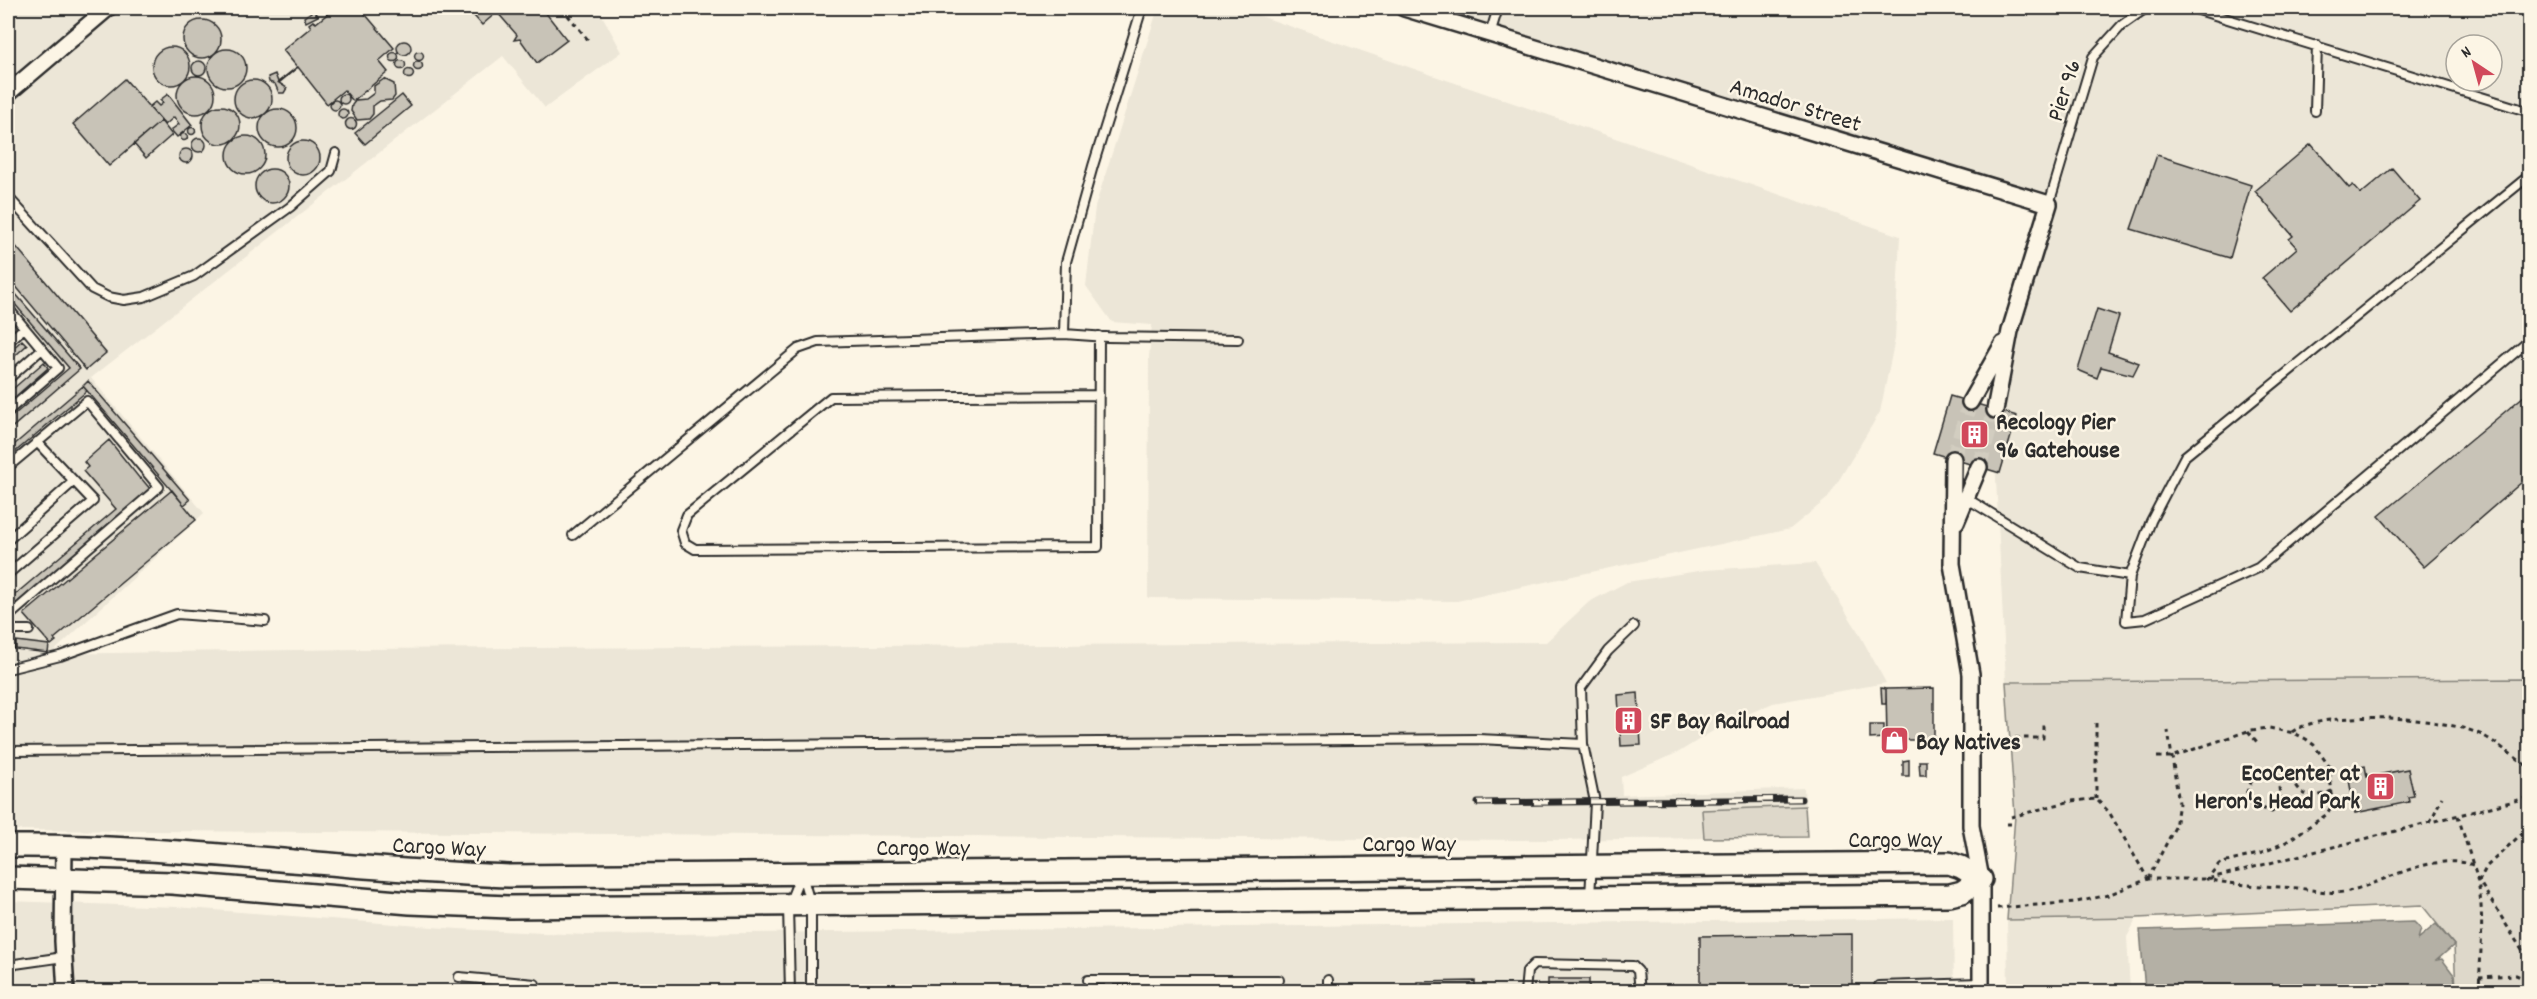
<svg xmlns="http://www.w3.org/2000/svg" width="2537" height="999" font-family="Dekko,sans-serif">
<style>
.built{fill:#ece6d7;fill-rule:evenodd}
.green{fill:#ded8ca;stroke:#84827a;stroke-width:1.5}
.water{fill:#b4b0a5;stroke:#7d7b74;stroke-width:1.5}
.building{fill:#c8c3b7;stroke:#2b2b2b;stroke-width:1.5}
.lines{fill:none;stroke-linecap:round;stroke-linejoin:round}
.minor-tunnel{stroke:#d2cdc0;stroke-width:15;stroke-dasharray:15 8;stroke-linecap:butt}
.service-casing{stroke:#2b2b2b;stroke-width:12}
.minor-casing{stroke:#2b2b2b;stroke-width:20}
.secondary-casing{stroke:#2b2b2b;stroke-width:26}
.path{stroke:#2b2b2b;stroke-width:3;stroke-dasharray:4.5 4.5;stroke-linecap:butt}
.service{stroke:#fcf5e5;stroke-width:8}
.minor{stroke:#fcf5e5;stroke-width:15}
.secondary{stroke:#fcf5e5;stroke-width:21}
.rail-casing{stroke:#2b2b2b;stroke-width:7}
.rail{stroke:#fcf5e5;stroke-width:4.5;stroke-dasharray:14;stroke-linecap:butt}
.labels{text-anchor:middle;stroke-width:5;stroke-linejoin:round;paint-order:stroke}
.street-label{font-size:24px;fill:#2b2b2b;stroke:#fcf5e5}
.poi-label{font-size:24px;font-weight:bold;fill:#2b2b2b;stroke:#fcf5e5;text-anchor:start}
</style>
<rect width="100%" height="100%" fill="#fcf5e5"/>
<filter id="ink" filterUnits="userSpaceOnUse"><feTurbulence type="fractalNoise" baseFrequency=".0167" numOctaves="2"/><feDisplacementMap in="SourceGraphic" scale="12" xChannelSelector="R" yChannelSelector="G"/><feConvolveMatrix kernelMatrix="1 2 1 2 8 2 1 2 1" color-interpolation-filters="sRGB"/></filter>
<g filter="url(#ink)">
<path class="built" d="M8,8H598L622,52L545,108L503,56L91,378L204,513L51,654L361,649L1546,642L1589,602L1627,582L1705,570L1815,563L1856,628L1886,683L1773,703L1721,726L1679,752L1621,777L1622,795L1804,788L1805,806L1703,810L1704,838L1550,840L8,830Z
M1158,8H1237L1900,236L1895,339L1880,412L1828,498L1790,529L1457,601L1148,598L1149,357L1152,325L1112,322L1086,286L1095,207Z
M1404,8H2529V679L2006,682L1991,377L2048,204ZM2456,45H2492V81H2456Z
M8,901L175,907L458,929L586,935L1953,918L1954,992H8Z
M2137,918L2127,937L2130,991H2008L2007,920Z"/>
<path class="green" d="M2529,679V991H2456L2454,945L2422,905L2137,918L2007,920L2015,816L2006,682Z
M1805,806L1807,837L1704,838L1702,810Z"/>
<path class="water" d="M2414,922L2421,929L2418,939L2436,924L2454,945L2437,960L2442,959L2454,975L2456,991H2145L2140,930Z"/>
<path class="building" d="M335,8H360L394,48L379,61L388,72L353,101L344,90L327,104L298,67L279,83L287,88L284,93H279L275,84L269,82L268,77L275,74L278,82L297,67L283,50L311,27L309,24L313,21L316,23Z
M467,8H542L567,40L537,63L520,39L514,40L517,35L497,12L482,25Z
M314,10L318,16L306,22L304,17Z
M183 39a19 19 0 1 1 38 0a19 19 0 1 1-38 0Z
M397 48a7 7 0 1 1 14 0a7 7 0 1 1-14 0Z
M152 66a19 19 0 1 1 38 0a19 19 0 1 1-38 0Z
M208 68a19 19 0 1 1 38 0a19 19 0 1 1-38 0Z
M414.5 56a4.5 4.5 0 1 1 9 0a4.5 4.5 0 1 1-9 0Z
M389.5 57a4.5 4.5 0 1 1 9 0a4.5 4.5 0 1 1-9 0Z
M396.5 65a4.5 4.5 0 1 1 9 0a4.5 4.5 0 1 1-9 0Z
M192 68a7 7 0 1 1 14 0a7 7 0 1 1-14 0Z
M413.5 66a4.5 4.5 0 1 1 9 0a4.5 4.5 0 1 1-9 0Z
M404.5 74a4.5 4.5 0 1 1 9 0a4.5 4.5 0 1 1-9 0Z
M177 95a19 19 0 1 1 38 0a19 19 0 1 1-38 0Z
M125,79L161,121L109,166L73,124Z
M384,79L394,84L395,96L392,100L380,101L373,106V114L369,119L357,120L351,111L352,105L356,100L366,99L374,93V86Z
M234 99a19 19 0 1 1 38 0a19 19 0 1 1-38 0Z
M339 99a5 5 0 1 1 10 0a5 5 0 1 1-10 0Z
M168,94L192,125L177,137L171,130L179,124L174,117L165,125L149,107L155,102L159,106L163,103L160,100Z
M402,95L411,106L365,144L355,133Z
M330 105a5 5 0 1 1 10 0a5 5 0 1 1-10 0Z
M202 125a19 19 0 1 1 38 0a19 19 0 1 1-38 0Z
M338 114a5 5 0 1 1 10 0a5 5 0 1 1-10 0Z
M259 128a19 19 0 1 1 38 0a19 19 0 1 1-38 0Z
M345.5 124a5.5 5.5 0 1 1 11 0a5.5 5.5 0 1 1-11 0Z
M161,121L172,135L146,158L134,144Z
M188.5 131a3.5 3.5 0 1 1 7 0a3.5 3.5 0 1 1-7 0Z
M180.5 137a3.5 3.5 0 1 1 7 0a3.5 3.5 0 1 1-7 0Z
M227 155a19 19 0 1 1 38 0a19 19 0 1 1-38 0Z
M192 145a7 7 0 1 1 14 0a7 7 0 1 1-14 0Z
M286 158a17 17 0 1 1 34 0a17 17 0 1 1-34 0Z
M2311,144L2349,188L2353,185L2361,194L2392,168L2420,201L2290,311L2262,278L2297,248L2289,239L2293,236L2255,191Z
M179 156a7 7 0 1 1 14 0a7 7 0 1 1-14 0Z
M2157,155L2251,185L2230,258L2131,229Z
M255 186a17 17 0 1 1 34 0a17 17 0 1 1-34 0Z
M8,237L106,353L86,370L8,277Z
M8,285L80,369L8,431V420L69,368L8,296Z
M2097,309L2119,316L2108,352L2139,363L2133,375L2101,367L2097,378L2078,370Z
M22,340L27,345L8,362V353Z
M44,362L48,368L8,403V393Z
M88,381L190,500L184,505L83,386Z
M83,386L87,391L8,458V450Z
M2530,391V475L2424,567L2379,516Z
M1950,396L2017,416L2000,473L1933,453Z
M109,440L140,479L141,478L151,490L16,604L11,598L116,509L83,471L88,467L84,462Z
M172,490L196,520L54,639L56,641L51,645L24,614Z
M8,641H15V649H8Z
M16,641L49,645L48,653L16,649Z
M1881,688L1886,689V704H1882Z
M1934,688V740H1887L1886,689Z
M1638,693L1641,745L1621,746L1618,695Z
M1870,725H1884V738L1870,739Z
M1909,760V776H1903V761Z
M1919,761H1926V775H1920Z
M2365,766L2367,777L2408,769L2414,796L2408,797L2409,802L2355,813L2347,769Z
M1852,934V992H1700V936Z
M1548,979H1589V992H1548Z
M1475,981V992H1417V982Z"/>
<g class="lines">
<path class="minor-tunnel" d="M1953,459L1970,402
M1979,467L1995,410"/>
<defs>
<path id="service" d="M1142,8L1093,166L1066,262L1064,334L1107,337L1238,339
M2192,8L2530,112
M1490,34L1498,8
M2315,111L2317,45
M2530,175L2185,456L2151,521L2130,576L2126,621L2145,619L2258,568L2530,340
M8,197L92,289L108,297L124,300L144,297L194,276L290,207L331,171L336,153
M2049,204L2093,57L2122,25L2146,8
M8,308L58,368L8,411
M8,342L24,328
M8,379L42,349
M1099,395L831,397L687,515L681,530L685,543L695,549L1098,547L1099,336
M37,442L74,481
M8,467L87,401L159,487L8,617
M1966,498L2080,568L2130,576
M573,535L798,349L818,342L1064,334
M8,540L74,481L93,501L8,574
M8,630H29
M8,669L60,656L177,614L265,621
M8,751L1478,739L1583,744
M802,875L811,906V992
M1590,897L1595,802L1583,744L1581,688L1608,651L1634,626
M15,964L64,957
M459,977L535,984
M1088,980H1279
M1109,980V992
M790,992L788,906L801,874
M1328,992V980
M1525,992L1527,971L1534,964L1633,966L1638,971L1640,992
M1878,992L1879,986L1981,983"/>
<path id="minor" d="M1404,8L2049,204L2010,331L1995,410
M8,93L108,8
M1970,402L2003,344
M1953,459L1952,564L1971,674V826L1981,879V992
M1956,522L1979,467
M64,846L63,941L66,992"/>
<path id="secondary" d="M8,846C175,844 341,870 509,876L1949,863L1961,867L1981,879L1962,892L1950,895L509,907L410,903L172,883L8,878"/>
</defs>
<use href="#service" class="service-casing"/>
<use href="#minor" class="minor-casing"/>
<use href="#secondary" class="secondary-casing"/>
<path class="path" d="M562,8L589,41
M2096,723V799
M2248,731L2257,742
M2292,732C2325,708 2449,717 2484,736C2500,745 2515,758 2530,768
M2013,745V738H2043V723
M2157,757H2171L2251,730L2269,728L2294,733L2306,739L2314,745L2329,766L2333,804L2326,815L2286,842L2262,853L2219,864L2207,879C2237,886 2268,886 2298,888C2314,890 2334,895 2349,891C2388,881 2431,852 2473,865C2487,903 2480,951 2479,992
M2279,787L2281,804L2272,812L2254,805L2246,794L2255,773L2276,768L2289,773C2301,796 2307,801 2332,791
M2333,804L2353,801
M2458,816L2473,865
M2011,817L2071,801L2096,799L2109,812L2148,879
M2430,823L2442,797
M2007,824H2011
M2530,826L2487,866L2479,881L2530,963
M2148,879L2175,827L2179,803L2168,731
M1997,908L2077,902L2108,895L2148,879H2207L2530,797
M2479,977L2516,975L2530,981"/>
<use href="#service" class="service"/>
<use href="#minor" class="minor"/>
<use href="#secondary" class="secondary"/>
<defs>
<path id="rail" d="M1478,803L1801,799"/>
</defs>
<use href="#rail" class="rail-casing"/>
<use href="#rail" class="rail"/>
</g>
</g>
<defs>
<symbol id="building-square" viewBox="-11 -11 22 22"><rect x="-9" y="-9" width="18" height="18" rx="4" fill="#d1495b" stroke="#fcf5e5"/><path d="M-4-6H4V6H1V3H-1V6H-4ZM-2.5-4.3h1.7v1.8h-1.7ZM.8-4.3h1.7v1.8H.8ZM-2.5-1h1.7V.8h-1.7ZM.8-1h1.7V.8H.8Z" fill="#fff"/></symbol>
<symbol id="shop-square" viewBox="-11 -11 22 22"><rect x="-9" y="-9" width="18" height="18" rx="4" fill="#d1495b" stroke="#fcf5e5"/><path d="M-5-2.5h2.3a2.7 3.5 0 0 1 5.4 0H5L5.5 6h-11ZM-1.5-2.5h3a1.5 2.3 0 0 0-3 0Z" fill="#fff"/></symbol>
</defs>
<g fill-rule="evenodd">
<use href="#building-square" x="1958" y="418" width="33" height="33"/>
<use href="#building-square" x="1612" y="704" width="33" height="33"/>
<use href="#shop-square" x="1878" y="724" width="33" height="33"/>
<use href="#building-square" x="2364" y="770" width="33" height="33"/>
</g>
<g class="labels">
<g class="street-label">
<text transform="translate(2063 90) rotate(-72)" y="8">Pier 96</text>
<text transform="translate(1796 104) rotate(17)" y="8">Amador Street</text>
<text x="1895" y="847">Cargo Way</text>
<text x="1409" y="851">Cargo Way</text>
<text transform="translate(439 846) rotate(3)" y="8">Cargo Way</text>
<text x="923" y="855">Cargo Way</text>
</g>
<g class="poi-label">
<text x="1996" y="429">Recology Pier<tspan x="1996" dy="28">96 Gatehouse</tspan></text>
<text x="1650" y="728">SF Bay Railroad</text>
<text x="1916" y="749">Bay Natives</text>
<text x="2360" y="780" text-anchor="end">EcoCenter at<tspan x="2360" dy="28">Heron's Head Park</tspan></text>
</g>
</g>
<rect width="2537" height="999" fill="none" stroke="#fcf5e5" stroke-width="30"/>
<rect x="15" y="15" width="2507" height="969" fill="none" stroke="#2b2b2b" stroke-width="2" filter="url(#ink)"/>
<g transform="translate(2474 63) rotate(324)"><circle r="28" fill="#fcf5e5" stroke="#a8a49b" stroke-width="1.5"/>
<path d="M0-4.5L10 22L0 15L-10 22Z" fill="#d1495b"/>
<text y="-9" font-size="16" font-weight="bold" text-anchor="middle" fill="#2b2b2b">N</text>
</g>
</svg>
